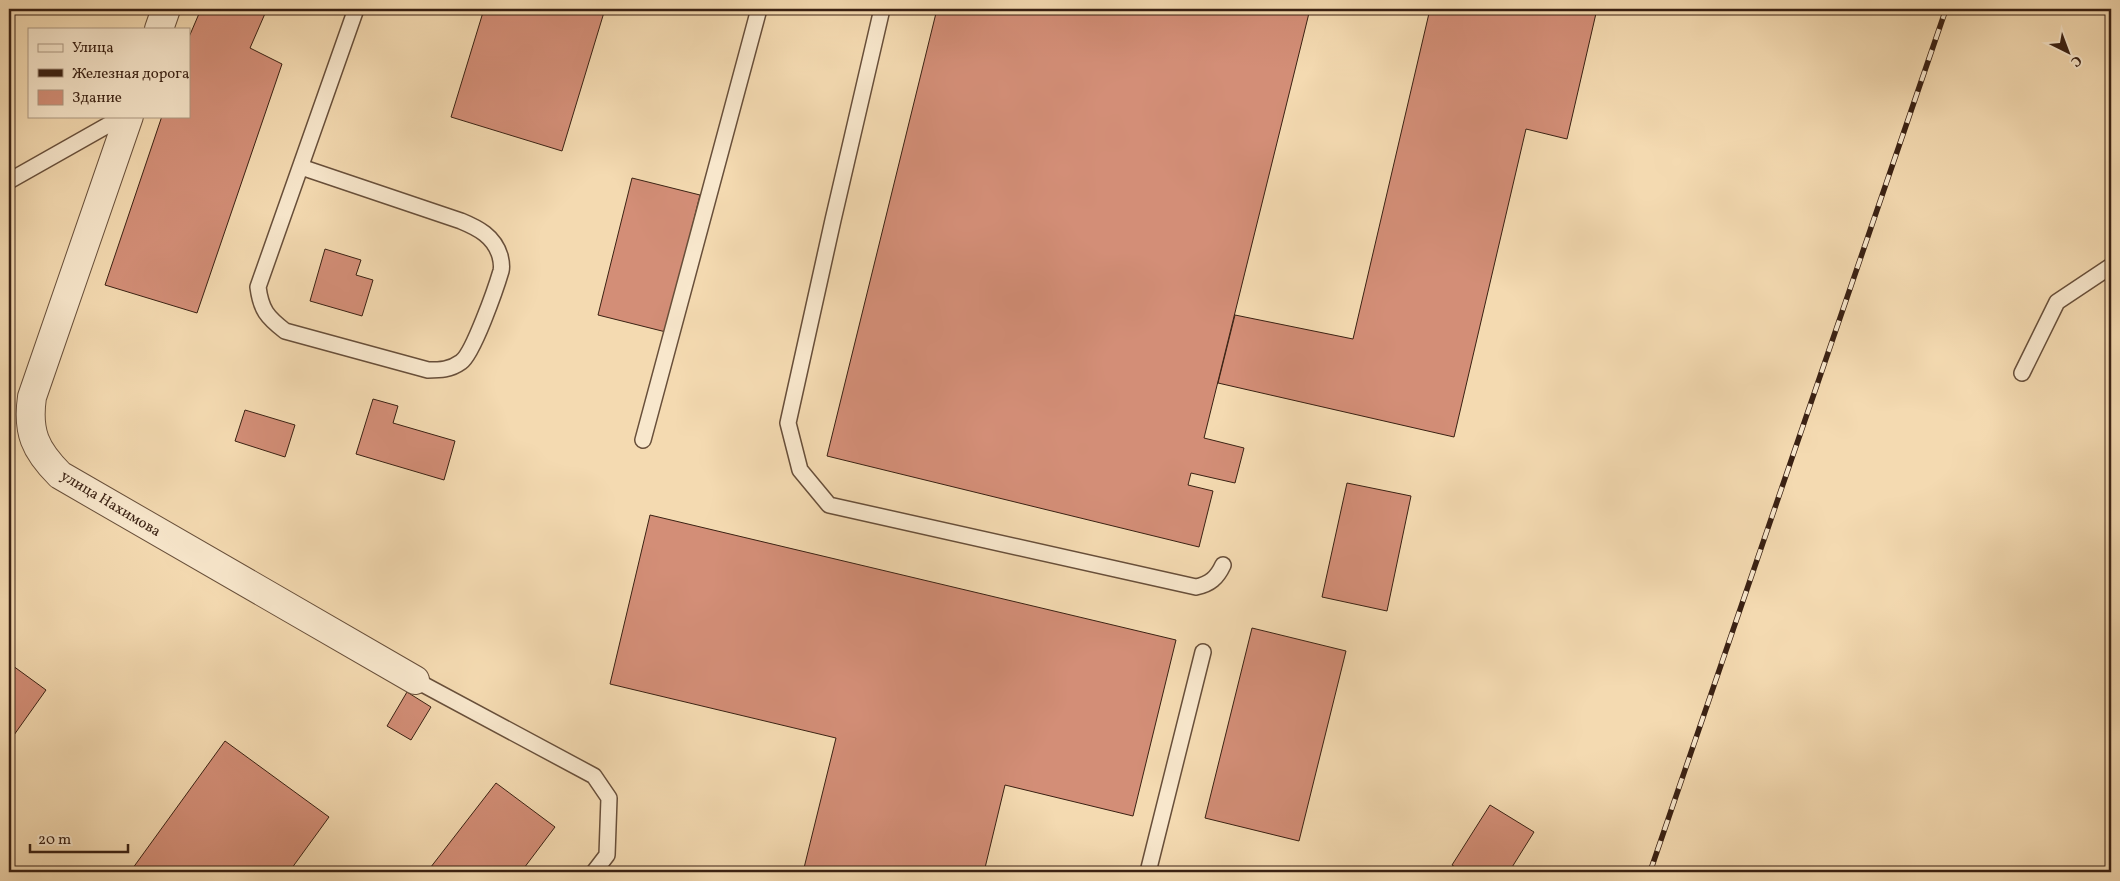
<svg xmlns="http://www.w3.org/2000/svg" width="2120" height="881" font-family="Vollkorn,serif">
<style>
.building{fill:#d38e77;stroke:#3a2113}
.lines{fill:none;stroke-linecap:round;stroke-linejoin:round}
.service-casing{stroke:#684f3a;stroke-width:18}
.minor-casing{stroke:#684f3a;stroke-width:30}
.service{stroke:#f8e7cc;stroke-width:15}
.minor{stroke:#f8e7cc;stroke-width:28}
.rail-casing{stroke:#3a2113;stroke-width:5.5}
.rail{stroke:#f8e7cc;stroke-width:4;stroke-dasharray:11;stroke-linecap:butt}
.labels{text-anchor:middle;stroke-width:4.5;stroke-linejoin:round;paint-order:stroke}
.street-label{font-size:15px;fill:#3a2113;stroke:#f8e7cc}
</style>
<rect width="100%" height="100%" fill="#f4dab1"/>
<filter id="stains"><feTurbulence type="fractalNoise" baseFrequency=".004" numOctaves="4"/><feColorMatrix values="0 0 0 0 .2 0 0 0 0 .09 0 0 0 0 .02 0 0 0 .5 -.17"/></filter>
<radialGradient id="worn" r=".72"><stop offset=".6" stop-color="#630" stop-opacity="0"/><stop offset="1" stop-color="#630" stop-opacity=".3"/></radialGradient>
<path class="building" d="M201,9H267L250,48L282,64L197,313L105,285L162,116H189V37Z
M484,9H605L562,151L451,117Z
M937,9H1310L1204,438L1244,448L1235,483L1191,473L1188,485L1213,491L1199,547L827,456Z
M1430,9H1597L1567,139L1526,129L1454,437L1218,383L1235,315L1353,339Z
M632,178L700,195L666,332L598,315Z
M325,249L361,260L356,275L373,280L362,316L310,301Z
M373,399L398,406L393,423L455,441L444,480L356,454Z
M245,410L295,425L285,457L235,441Z
M1347,483L1411,496L1387,611L1322,597Z
M650,515L1176,640L1133,816L1005,785L984,872H803L836,738L610,684Z
M1252,628L1346,651L1299,841L1205,818Z
M9,663L46,690L9,742Z
M407,692L431,707L411,740L387,726Z
M225,741L329,817L289,872H130Z
M496,783L555,827L521,872H427Z
M1490,805L1534,832L1509,872H1463L1452,865Z"/>
<g class="lines">
<defs>
<path id="service" d="M882,9L833,220L788,423L800,470L829,505L1196,587C1210,584 1217,578 1223,565
M301,167L461,221C478,228 494,236 500,256C501,260 502,267 501,271C496,288 473,354 461,362C450,370 440,370 428,370L285,331C267,317 261,310 258,287L356,9
M9,181L124,116
M2022,373L2057,302L2111,266
M643,440L759,9
M415,680L594,776L609,798L607,855L594,872
M1148,872L1203,652"/>
<path id="minor" d="M159,29L166,9
M129,116L32,397C27,432 35,450 60,475L415,680"/>
</defs>
<use href="#service" class="service-casing"/>
<use href="#minor" class="minor-casing"/>
<use href="#service" class="service"/>
<use href="#minor" class="minor"/>
<defs>
<path id="rail" d="M1650,872L1946,9"/>
</defs>
<use href="#rail" class="rail-casing"/>
<use href="#rail" class="rail"/>
</g>
<g class="labels">
<g class="street-label">
<text transform="translate(111 503) rotate(31)" y="5">улица Нахимова</text>
</g>
</g>
<rect width="2120" height="881" fill="none" stroke="#f4dab1" stroke-width="30"/>
<rect x="10" y="10" width="2100" height="861" fill="none" stroke="#3a2113" stroke-width="2.5"/>
<rect x="15" y="15" width="2090" height="851" fill="none" stroke="#3a2113"/>
<rect x="28" y="28" width="162" height="90" fill="#f8e7cc" stroke="#ac9882"/>
<rect x="38" y="44" width="25" height="8" fill="#f8e7cc" stroke="#ac9882"/>
<text x="72" y="52" font-size="15" fill="#3a2113">Улица</text>
<rect x="38" y="69" width="25" height="8" fill="#3a2113" stroke="#ac9882"/>
<text x="72" y="78" font-size="15" fill="#3a2113">Железная дорога</text>
<rect x="38" y="90" width="25" height="15" fill="#d38e77" stroke="#ac9882"/>
<text x="72" y="102" font-size="15" fill="#3a2113">Здание</text>
<g transform="translate(2068 52) rotate(138)" stroke="#f8e7cc" stroke-width="4" paint-order="stroke">
<path d="M0-4L9 19L0 12L-9 19Z" fill="#3a2113"/>
<text y="-8" font-size="14" font-weight="bold" text-anchor="middle" fill="#3a2113">С</text>
</g>
<path d="M30 844v8h98v-8" fill="none" stroke="#3a2113" stroke-width="2.5"/>
<text x="38" y="844" font-size="15" fill="#3a2113" stroke="#f8e7cc" stroke-width="4" paint-order="stroke">20 m</text>
<rect width="100%" height="100%" filter="url(#stains)"/>
<rect width="100%" height="100%" fill="url(#worn)"/>
</svg>
